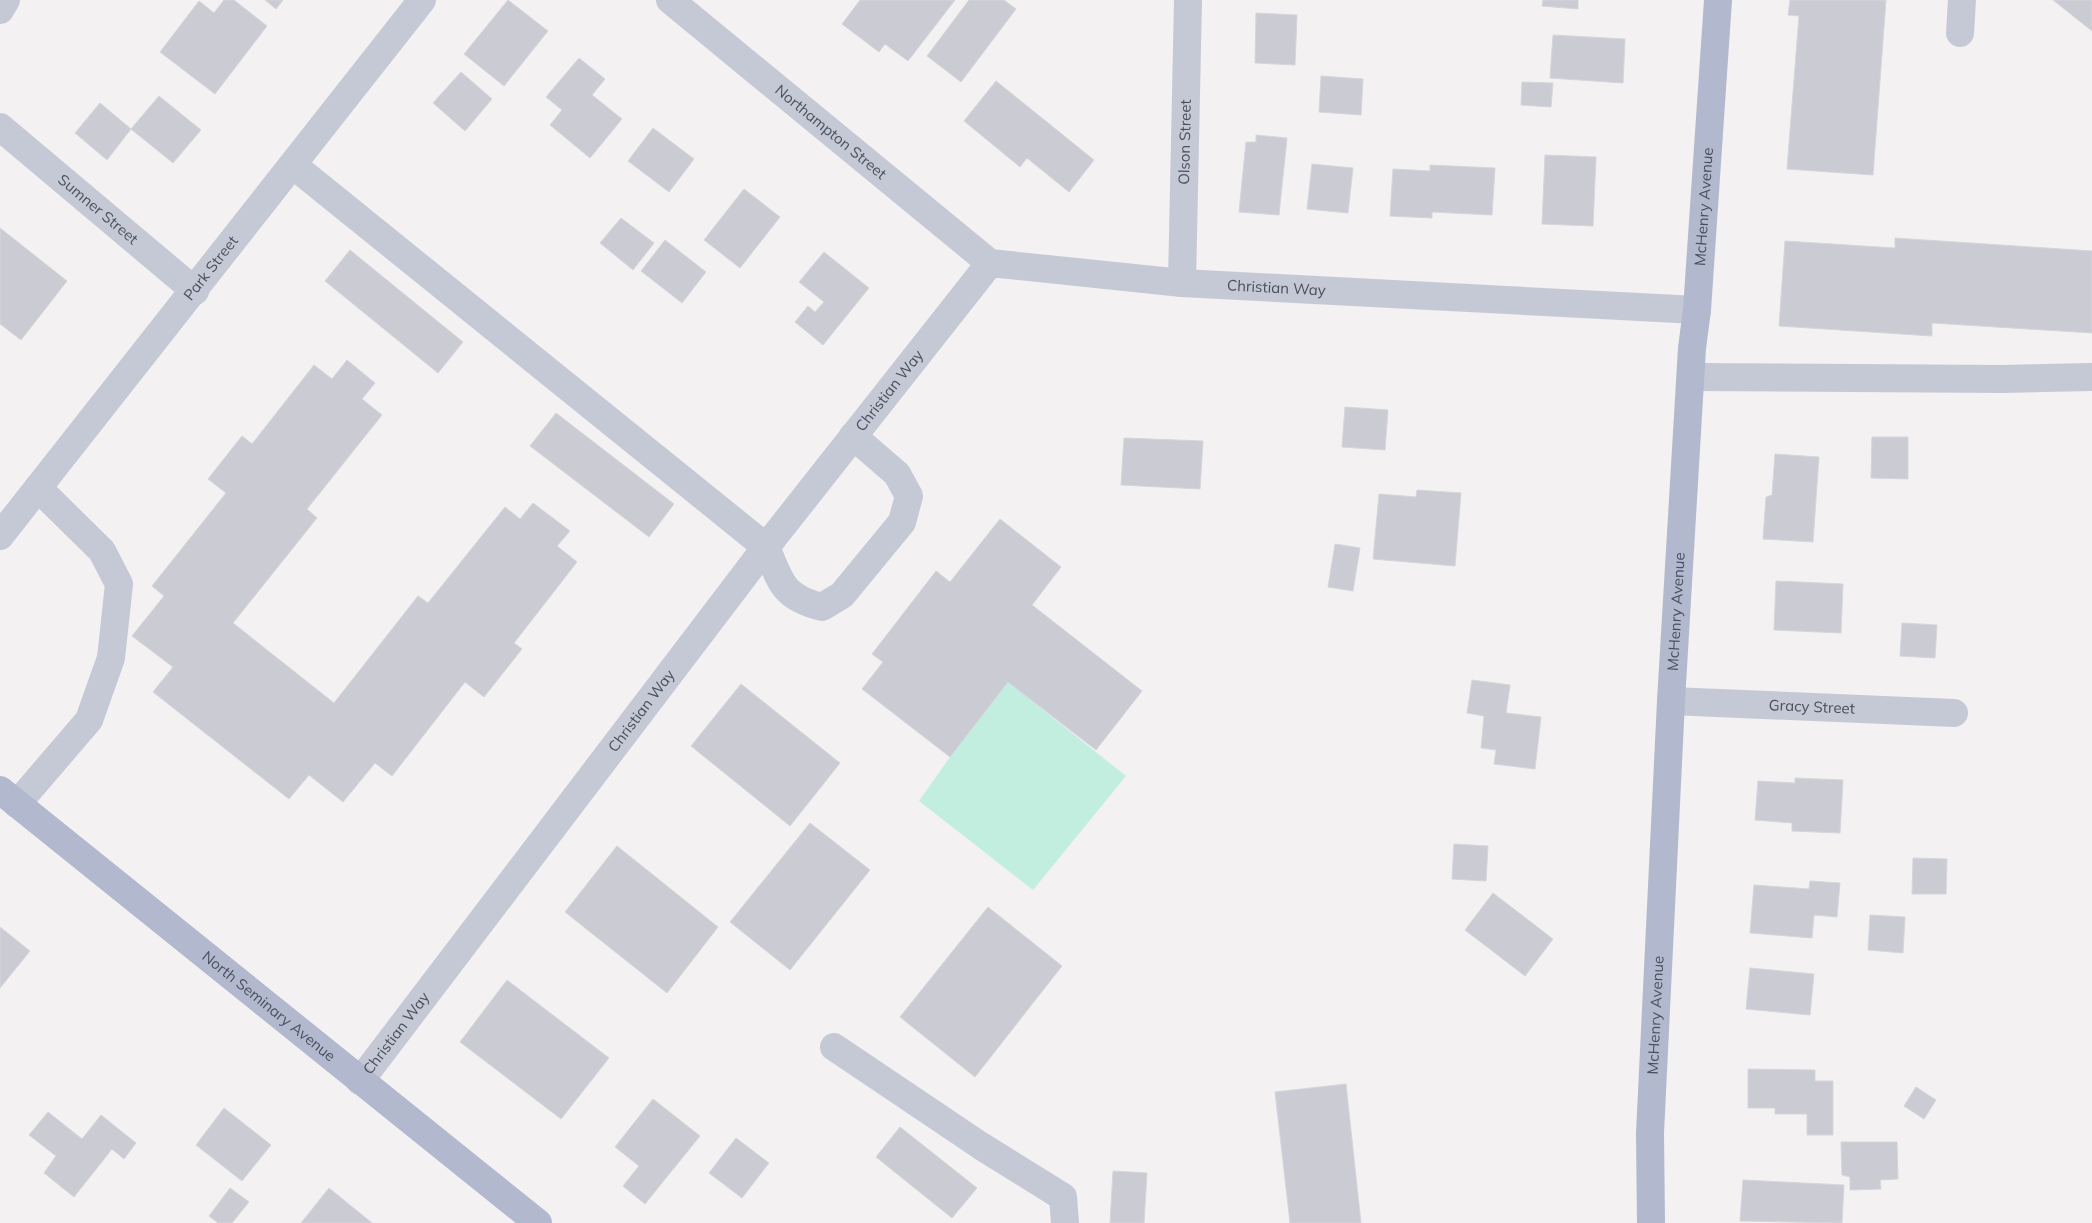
<svg xmlns="http://www.w3.org/2000/svg" width="2092" height="1223" font-family="Mulish,sans-serif">
<style>
.green{fill:#c2eedf}
.building{fill:#cbccd3;stroke:#d5d5dc}
.lines{fill:none;stroke-linecap:round;stroke-linejoin:round}
.minor{stroke:#c5c9d5;stroke-width:28}
.major{stroke:#b2b9ce;stroke-width:28}
.labels{text-anchor:middle;stroke-width:4.5;stroke-linejoin:round;paint-order:stroke}
.street-label{font-size:15px;fill:#494f5e;stroke:#fff}
</style>
<rect width="100%" height="100%" fill="#f3f1f1"/>
<path class="green" d="M1008,682L1126,776L1033,890L919,801L950,757Z"/>
<path class="building" d="M224,0H234L267,26L215,94L160,52L199,1L214,13Z
M265,0H283L276,9Z
M508,0L548,31L504,86L464,54Z
M860,0H955L908,61L885,44L879,52L842,24Z
M969,0H1004L1016,9L961,82L927,56Z
M1543,0H1578V9L1542,6Z
M1790,0H1886L1873,175L1787,169L1799,16L1788,15Z
M2053,0H2092V31Z
M1256,13L1297,15L1295,65L1255,63Z
M1553,35L1625,39L1623,83L1550,78Z
M579,58L605,79L592,95L622,119L590,158L550,125L562,110L546,97Z
M461,72L492,99L465,131L433,103Z
M1321,76L1363,79L1361,115L1319,112Z
M996,81L1094,160L1069,192L1027,158L1020,167L964,121Z
M1522,82L1553,83L1551,107L1521,105Z
M159,96L201,130L173,163L131,129Z
M100,103L131,129L107,160L75,133Z
M653,128L694,159L669,192L628,161Z
M1256,135L1287,138L1279,215L1239,212L1246,142H1256Z
M1545,155L1596,157L1593,226L1542,224Z
M1312,164L1353,168L1348,213L1307,209Z
M1430,165L1495,168L1492,215L1432,212V218L1390,216L1393,169L1430,171Z
M744,189L780,217L740,268L704,240Z
M621,218L654,243L633,270L600,243Z
M0,228L67,281L21,340L0,324Z
M1895,238L2092,251V333L1932,323V336L1779,326L1785,241L1895,248Z
M665,240L706,272L682,303L641,271Z
M350,250L463,342L438,373L325,281Z
M824,252L869,288L823,345L795,322L808,306L815,312L824,302L799,282Z
M347,360L375,383L362,399L382,415L307,509L317,518L233,623L334,703L418,596L428,603L505,507L520,519L533,503L570,531L557,546L577,562L514,643L522,649L484,697L465,682L392,776L375,763L343,802L309,775L289,799L153,692L173,667L132,636L164,596L152,586L226,493L208,479L242,436L252,444L314,365L332,379Z
M1345,407L1388,410L1385,450L1342,447Z
M556,413L674,504L649,537L530,446Z
M1872,437H1908V479L1871,478Z
M1124,438L1203,441L1200,489L1121,485Z
M1775,454L1819,457L1813,542L1763,539L1766,497L1772,495Z
M1417,490L1461,493L1455,566L1373,559L1379,494L1416,497Z
M1000,519L1061,567L1032,605L1142,691L1096,750L1008,682L950,757L862,689L883,662L872,654L936,571L950,582Z
M1335,544L1360,548L1353,591L1328,587Z
M1776,581L1843,584L1841,633L1774,630Z
M1902,623L1937,625L1935,658L1900,656Z
M1472,680L1510,685L1506,713L1541,717L1535,769L1494,764L1496,750L1481,748L1484,716L1467,713Z
M741,684L840,763L790,826L691,746Z
M1795,778L1843,780L1840,833L1792,831V823L1755,820L1758,781L1795,783Z
M810,823L870,870L790,970L730,922Z
M1454,844L1488,846L1486,881L1452,879Z
M617,846L718,927L667,993L565,912Z
M1913,858L1947,859L1946,894H1912Z
M1810,881L1840,883L1837,917L1814,915L1812,938L1750,933L1754,885L1809,889Z
M1493,893L1553,939L1525,976L1465,930Z
M988,907L1062,966L975,1077L900,1017Z
M1870,915L1905,917L1903,953L1868,950Z
M0,927L30,951L0,988Z
M1750,968L1814,974L1810,1015L1746,1009Z
M507,980L609,1058L561,1119L460,1042Z
M1748,1069L1815,1070V1081H1833V1135H1807V1114H1775V1108H1748Z
M1346,1084L1361,1223H1290L1275,1092Z
M1916,1087L1936,1100L1924,1119L1904,1106Z
M653,1099L700,1136L645,1204L623,1186L639,1166L615,1147Z
M224,1108L271,1145L242,1181L196,1145Z
M48,1112L82,1139L101,1115L136,1143L124,1159L112,1149L74,1197L44,1173L56,1156L29,1135Z
M900,1127L977,1188L952,1218L876,1157Z
M736,1138L769,1163L742,1198L709,1173Z
M1841,1142H1897L1898,1179L1880,1180L1881,1189L1850,1190V1177L1842,1175Z
M1113,1171L1147,1173L1144,1223H1110Z
M1743,1180L1844,1185L1842,1223L1740,1221Z
M230,1188L249,1202L232,1223H218L209,1216Z
M329,1188L372,1223H301Z"/>
<g class="lines">
<g class="minor">
<path id="s1" d="M670,0L990,263"/>
<path d="M0,10L6,0"/>
<path d="M1960,33L1962,0"/>
<path id="s2" d="M0,127L195,291"/>
<path d="M293,165L766,547C781,582 782,597 822,607L842,595L902,522L909,496L897,474L853,436"/>
<path id="s3" d="M1182,283L1188,0"/>
<path d="M1691,377L2003,379L2092,377"/>
<path id="s4" d="M0,536L422,0"/>
<path id="s5" d="M1671,701L1954,713"/>
<path d="M17,804L89,720L111,658L119,584L102,551L38,488"/>
<path d="M834,1047L981,1146L1063,1197L1065,1223"/>
<path id="s6" d="M360,1081L766,547L990,263L1182,283L1697,310"/>
</g>
<g class="major">
<path id="s7" d="M0,790L538,1223"/>
<path id="s8" d="M1651,1223L1650,1133L1671,701L1692,348L1697,310L1718,0"/>
</g>
</g>
<g class="labels">
<g class="street-label">
<text dy="5" stroke="none"><textPath href="#s1" startOffset="208">Northampton Street</textPath></text>
<text dy="5" stroke="none"><textPath href="#s3" startOffset="141">Olson Street</textPath></text>
<text dy="5" stroke="none"><textPath href="#s8" startOffset="1018">McHenry Avenue</textPath></text>
<text dy="5" stroke="none"><textPath href="#s2" startOffset="128">Sumner Street</textPath></text>
<text dy="5" stroke="none"><textPath href="#s4" startOffset="341">Park Street</textPath></text>
<text dy="5" stroke="none"><textPath href="#s6" startOffset="1320">Christian Way</textPath></text>
<text dy="5" stroke="none"><textPath href="#s6" startOffset="870">Christian Way</textPath></text>
<text dy="5" stroke="none"><textPath href="#s8" startOffset="612">McHenry Avenue</textPath></text>
<text dy="5" stroke="none"><textPath href="#s5" startOffset="141">Gracy Street</textPath></text>
<text dy="5" stroke="none"><textPath href="#s6" startOffset="465">Christian Way</textPath></text>
<text dy="5" stroke="none"><textPath href="#s7" startOffset="345">North Seminary Avenue</textPath></text>
<text dy="5" stroke="none"><textPath href="#s8" startOffset="208">McHenry Avenue</textPath></text>
<text dy="5" stroke="none"><textPath href="#s6" startOffset="60">Christian Way</textPath></text>
</g>
</g>
</svg>
